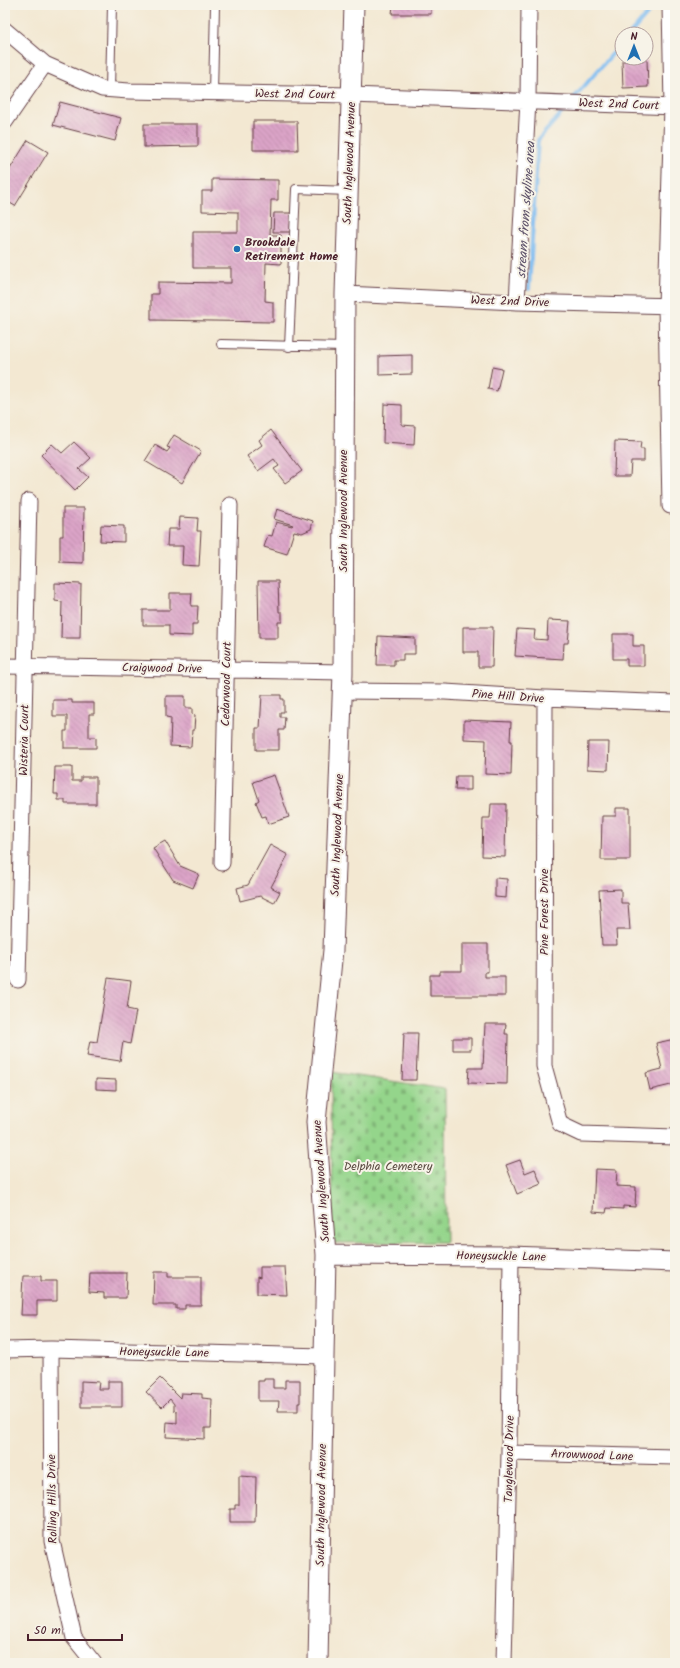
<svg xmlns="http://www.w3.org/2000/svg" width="680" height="1668" font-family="Kalam,sans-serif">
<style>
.cemetery{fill:url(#cemetery-stones);stroke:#6f7a5b}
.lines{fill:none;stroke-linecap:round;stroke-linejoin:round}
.stream{stroke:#7fbdf2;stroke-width:4}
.building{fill:url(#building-back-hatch)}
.service-casing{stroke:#633d44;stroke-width:10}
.minor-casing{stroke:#633d44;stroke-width:17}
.tertiary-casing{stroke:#633d44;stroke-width:21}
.service{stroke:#fff;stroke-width:8}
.minor{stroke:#fff;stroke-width:15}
.tertiary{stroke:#fff;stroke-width:19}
.poi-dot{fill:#1f6fb2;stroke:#f7f3e8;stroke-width:1.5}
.labels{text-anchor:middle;stroke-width:4;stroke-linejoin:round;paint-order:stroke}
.street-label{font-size:12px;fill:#4a1f2b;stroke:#f7f3e8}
.poi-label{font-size:12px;font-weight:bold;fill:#4a1f2b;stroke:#f7f3e8;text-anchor:start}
.park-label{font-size:12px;fill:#5c4c43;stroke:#f7f3e8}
.water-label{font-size:13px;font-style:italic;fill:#5a4e67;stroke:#f7f3e8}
</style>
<defs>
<pattern id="cemetery-stones" width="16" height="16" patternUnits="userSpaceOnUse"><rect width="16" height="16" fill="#94d58b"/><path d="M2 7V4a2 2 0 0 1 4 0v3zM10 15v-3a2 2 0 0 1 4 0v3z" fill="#81b678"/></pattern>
<pattern id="building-back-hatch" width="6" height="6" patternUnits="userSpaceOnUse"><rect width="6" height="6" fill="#dca4c8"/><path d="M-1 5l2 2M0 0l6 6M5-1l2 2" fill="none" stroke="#b485a3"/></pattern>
</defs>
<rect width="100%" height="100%" fill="#f7f3e8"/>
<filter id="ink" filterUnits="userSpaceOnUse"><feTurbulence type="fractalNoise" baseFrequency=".025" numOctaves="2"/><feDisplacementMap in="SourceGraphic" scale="8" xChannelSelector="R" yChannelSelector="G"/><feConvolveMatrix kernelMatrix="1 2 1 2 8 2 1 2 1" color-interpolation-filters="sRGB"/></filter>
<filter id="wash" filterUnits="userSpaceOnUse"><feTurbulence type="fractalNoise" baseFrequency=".012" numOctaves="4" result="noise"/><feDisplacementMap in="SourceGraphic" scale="16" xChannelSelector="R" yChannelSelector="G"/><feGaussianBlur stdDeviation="0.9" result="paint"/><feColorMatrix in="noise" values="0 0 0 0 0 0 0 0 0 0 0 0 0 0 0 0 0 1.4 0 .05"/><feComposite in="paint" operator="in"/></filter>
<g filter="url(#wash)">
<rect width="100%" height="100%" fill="#f3e8d2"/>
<path class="cemetery" d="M331,1072L445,1089L446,1242L332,1243Z"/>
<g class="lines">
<path class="stream" d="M630,34L655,5
M572,100L622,43
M529,289L538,140L567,107"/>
</g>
<g id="blocks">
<path class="building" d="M393,5H431V14H392Z
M647,60L648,87L623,88L622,61Z
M60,102L121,118L115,141L53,125Z
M253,121H297L298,150H253Z
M144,124H198V146L144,147Z
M28,140L48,152L15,206L5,200V177Z
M212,179L278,180V200H271L270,235H281V264L266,263L265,301L273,302V322L151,320V294H158V282L231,283V268H193V232H238V212L202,211V191H212Z
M274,213H292V232H273Z
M412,355V374L379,375V356Z
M492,367L502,369L497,391L488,389Z
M384,404L402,405V425L415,426L414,445L383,443Z
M271,430L302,471L285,483L274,469L279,466L274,459L258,471L247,456L262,445L259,440Z
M174,435L201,451L182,483L145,461L155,445L167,452L170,448L167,447Z
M615,441L641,442L640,449H644V461H631L630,476H614Z
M74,442L91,458L79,469L88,477L75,490L41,455L52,444L62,453Z
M63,508H84L83,563L60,562V536H63Z
M277,509L313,521L311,529L302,533L294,531L287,554L264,547L268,535L272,536L276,522L292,526L293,525L274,519Z
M180,517L198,518L197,531H201L199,566L182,565L183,546H167L168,529H179Z
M101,525L124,526V542L100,541Z
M258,581H278L279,612H282V622H278V638H259Z
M55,583L81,584L80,638H61L62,602L55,601Z
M170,593H192L191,606H198L197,624H192V636L169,635V625H143V610H170Z
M548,620L570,621L568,643H564L563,659L515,656L517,629L535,630L534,639L547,640Z
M463,627H493L492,667H478V652H463Z
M613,634H633V646H644V666H627V659H613Z
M378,636L415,638V654H403V660H394V665H377Z
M262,695H281V699H284V712H280V717H285L284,730H279V750H256V728H260Z
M166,696H185V708H192V714L195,715L194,730H192L191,747L170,746L171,718L166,717Z
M53,700H72V703H94V714H89V737H96V748H64V731H67V716H53Z
M464,720L511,722L510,741H512L511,775L485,774L486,740L464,739Z
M588,742H609L608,770L587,769Z
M55,767H72V781H81V777H96V804H65V800H58V794H54Z
M274,775L289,817L268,824L266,816L262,817L256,802L259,800L253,782Z
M456,776H471V790H455Z
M491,804H506L505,857L482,856L483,818H490Z
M616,808H630V860H601L602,816H616Z
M165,841L180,866L199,874L193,888L173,880L153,848Z
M270,845L288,855L271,887L280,892L274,903L260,896L240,901L237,888L248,885Z
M495,878L507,879L506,898L495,897Z
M621,889V903H628L630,930H616L617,945H602L599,890Z
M462,944H488V972H485V977H505V996H430V975H440V971H462Z
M108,978L131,981L127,1009L136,1011L130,1044L123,1042L120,1061L87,1056L90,1041L97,1042Z
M485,1024H506L505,1034H508L507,1084L468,1083L469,1068H483Z
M404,1033H418L416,1080H402Z
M453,1038H471V1050H453Z
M675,1039V1084L650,1090L646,1073L662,1069L656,1043Z
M96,1079L116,1080V1090L96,1089Z
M520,1160L525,1173L535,1169L541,1184L517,1194L506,1165Z
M595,1169L617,1170L616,1186L636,1187L635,1207L623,1206V1209L607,1208L606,1213L593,1212Z
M260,1267H285L287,1295L257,1294V1277L260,1278Z
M154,1272H168V1277H201V1305H185V1309H176V1305H153Z
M90,1273H127L126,1298H104V1293L89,1292Z
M23,1276H41V1281H57V1301H37V1315H21Z
M160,1378L180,1398L181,1393L202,1394V1398L212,1399L211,1428H205V1439L166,1437L167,1422L177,1423V1411L174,1410V1404L170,1399L162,1407L146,1392Z
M264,1379H273V1388H285V1380H300V1403H298V1411H278L279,1401H258V1381H264Z
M81,1381L99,1382L98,1389H108V1381H122V1407H81Z
M239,1476L256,1477L255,1522H230V1509H235V1505H239Z"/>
</g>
</g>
<g filter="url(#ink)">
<use href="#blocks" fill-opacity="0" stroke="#633d44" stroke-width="1"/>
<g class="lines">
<defs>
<path id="service" d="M110,89L112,5
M213,93L215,5
M221,344L344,347
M289,347L296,189L348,191"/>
<path id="minor" d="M670,5L672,106L666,306L670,506H675
M5,30L45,64L102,89L129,91L351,95L675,107
M5,122L45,64
M345,294L517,302L675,306
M517,302L528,101L529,5
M5,666L343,672
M341,691L445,692L545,698L675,703
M545,698L544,1066L560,1124L581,1134L675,1137
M222,863L230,505
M18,980L29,501
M51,1349L52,1541L74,1638L94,1663
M5,1350L51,1349L323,1356
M509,1453L675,1457
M504,1663L509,1453L511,1256"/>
<path id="tertiary" d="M326,1255L511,1256L675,1262
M318,1663L326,1255L316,1122L333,950L343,672L345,294L354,5"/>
</defs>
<use href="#service" class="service-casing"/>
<use href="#minor" class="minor-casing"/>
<use href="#tertiary" class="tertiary-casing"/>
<use href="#service" class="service"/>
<use href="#minor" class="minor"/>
<use href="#tertiary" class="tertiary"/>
</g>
</g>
<circle class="poi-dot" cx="237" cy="249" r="4"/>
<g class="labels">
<g class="street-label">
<text transform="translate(295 94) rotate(1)" y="4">West 2nd Court</text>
<text transform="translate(619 104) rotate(2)" y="4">West 2nd Court</text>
<text transform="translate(349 163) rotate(-88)" y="4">South Inglewood Avenue</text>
<text transform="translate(510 301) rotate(2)" y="4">West 2nd Drive</text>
<text transform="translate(343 511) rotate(-90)" y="4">South Inglewood Avenue</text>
<text transform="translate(162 668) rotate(1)" y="4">Craigwood Drive</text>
<text transform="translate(226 684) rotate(-89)" y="4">Cedarwood Court</text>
<text transform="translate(508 696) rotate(4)" y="4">Pine Hill Drive</text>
<text transform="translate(24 740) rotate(-89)" y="4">Wisteria Court</text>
<text transform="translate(337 835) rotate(-88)" y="4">South Inglewood Avenue</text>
<text transform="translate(544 912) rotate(-90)" y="4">Pine Forest Drive</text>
<text transform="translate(321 1181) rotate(-94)" y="4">South Inglewood Avenue</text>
<text transform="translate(501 1256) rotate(1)" y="4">Honeysuckle Lane</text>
<text transform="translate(164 1352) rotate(1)" y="4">Honeysuckle Lane</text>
<text transform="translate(592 1455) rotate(2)" y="4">Arrowwood Lane</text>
<text transform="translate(509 1459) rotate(-89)" y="4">Tanglewood Drive</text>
<text transform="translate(52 1499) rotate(-91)" y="4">Rolling Hills Drive</text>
<text transform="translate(321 1505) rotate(-89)" y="4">South Inglewood Avenue</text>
</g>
<g class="poi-label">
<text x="245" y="246">Brookdale<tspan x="245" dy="14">Retirement Home</tspan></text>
</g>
<g class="park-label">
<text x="388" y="1170">Delphia Cemetery</text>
</g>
<g class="water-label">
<text transform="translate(525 210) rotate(-86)" y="5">stream from skyline area</text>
</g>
</g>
<rect width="680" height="1668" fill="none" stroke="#f7f3e8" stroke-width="20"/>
<g transform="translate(634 46)"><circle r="19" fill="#f7f3e8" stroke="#b29e9c"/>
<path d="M0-3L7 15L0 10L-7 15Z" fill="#1f6fb2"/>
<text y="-6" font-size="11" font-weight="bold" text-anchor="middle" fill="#4a1f2b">N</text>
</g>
<path d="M28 1634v6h94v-6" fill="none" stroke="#4a1f2b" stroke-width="2"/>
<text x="34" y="1634" font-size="12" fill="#4a1f2b" stroke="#f7f3e8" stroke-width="3" paint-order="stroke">50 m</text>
</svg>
